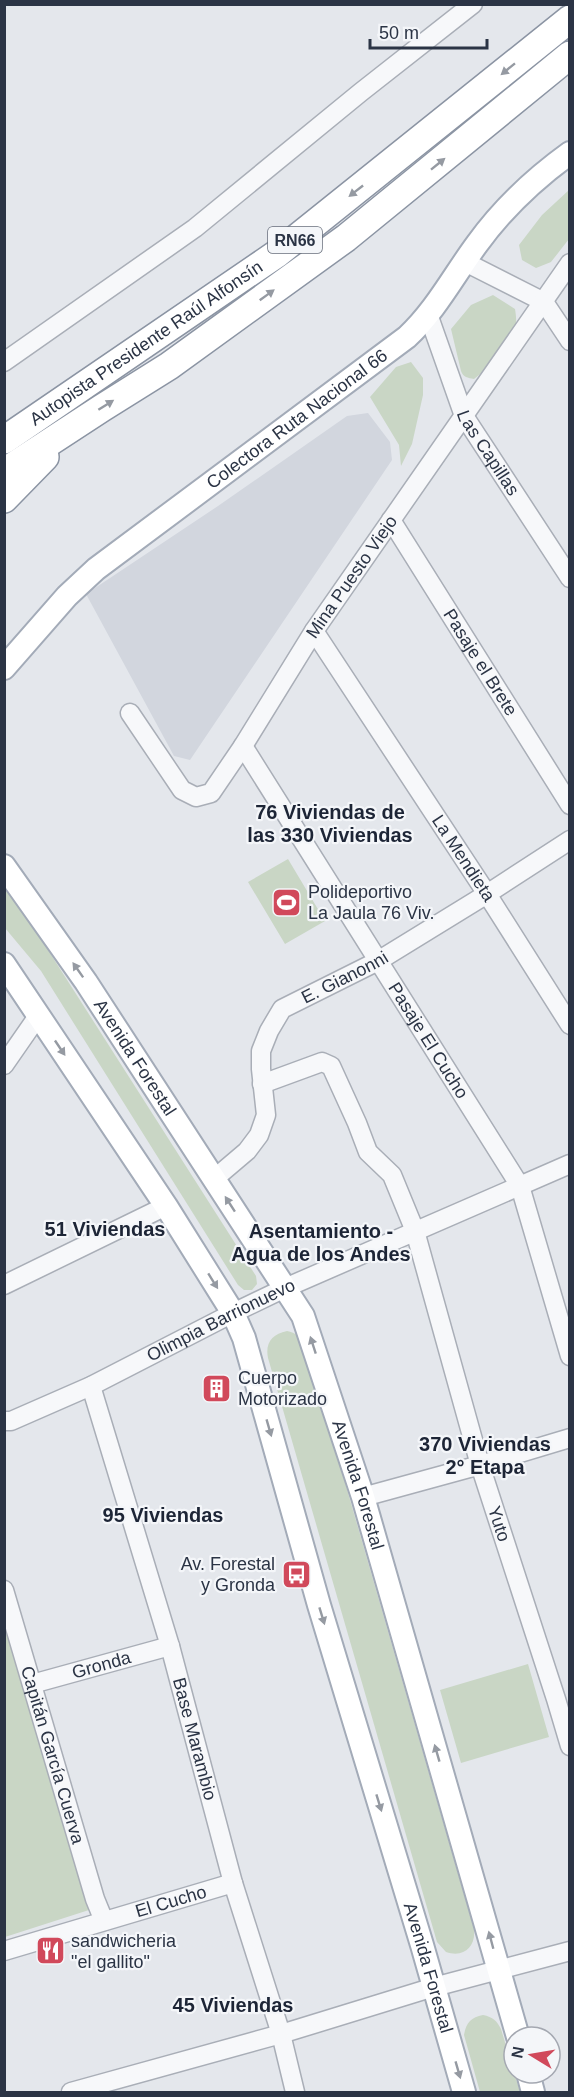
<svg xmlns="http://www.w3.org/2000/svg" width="574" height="2097" font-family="Arial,sans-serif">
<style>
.built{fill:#d2d6de}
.green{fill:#c9d6c5}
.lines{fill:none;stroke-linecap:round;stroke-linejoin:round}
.minor-casing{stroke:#a9aeb7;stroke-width:21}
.major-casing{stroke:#a3abb8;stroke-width:26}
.highway-casing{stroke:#8b94a3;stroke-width:30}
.minor{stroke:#f7f8fa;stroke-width:18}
.major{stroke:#fff;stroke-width:22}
.highway{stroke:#fff;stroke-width:27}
.oneway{fill:#959aa2}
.labels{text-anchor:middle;stroke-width:4.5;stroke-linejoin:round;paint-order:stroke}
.shield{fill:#f4f6f9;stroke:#676e7b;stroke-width:1.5}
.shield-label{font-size:16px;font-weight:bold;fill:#2b3445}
.street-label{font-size:18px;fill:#2b3445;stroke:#f4f6f9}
.poi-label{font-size:18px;fill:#2b3445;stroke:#f4f6f9;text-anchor:start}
.neighbourhood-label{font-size:20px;font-weight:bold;fill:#1d2536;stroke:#f4f6f9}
</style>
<rect width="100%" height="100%" fill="#e4e7ec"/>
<path class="built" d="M368,413L390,442L392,460L190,760L174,756L86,594L218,506L347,416Z"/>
<path class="green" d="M569,190V239L551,262L536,268L522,260L519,245L542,215Z
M493,295L515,309C516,315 517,323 515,329C508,345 488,369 474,379C468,378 463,377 461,371L451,329L471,305Z
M411,362L423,378V395L412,444L401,466L399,445L370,397L396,367Z
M288,859L325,921L285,944L248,882Z
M4,879L55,961L256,1276L257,1284L252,1290H244L238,1285L41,971L5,928Z
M287,1331C296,1333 300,1336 305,1344L474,1929C476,1947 464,1958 446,1952L437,1942L268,1358C265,1343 272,1334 287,1331Z
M4,1625L89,1910L5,1937H4Z
M528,1664L549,1737L461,1763L440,1690Z
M483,2015C493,2017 497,2021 501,2029L520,2092H480L464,2035C466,2023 471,2017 483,2015Z"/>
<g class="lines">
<defs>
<g id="minor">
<path d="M465,262L544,302L570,341"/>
<path id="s1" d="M428,314L464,416L570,578"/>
<path d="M4,362L195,228L361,92L473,4"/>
<path id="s2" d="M391,520L570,805"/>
<path id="s3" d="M314,631L487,894L570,1025"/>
<path id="s4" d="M130,713L182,790L196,797L211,793L243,746L314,631L570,263"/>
<path id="s5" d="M243,746L520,1186L570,1356"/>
<path d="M4,1065L38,1016"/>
<path id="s6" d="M262,1084L322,1062L331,1066L357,1123L368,1152L392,1175L415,1231L480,1465L556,1699L570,1746"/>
<path id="s7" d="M214,1179L247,1151L259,1135L266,1115L261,1069V1051L269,1031L282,1009L378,961L487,894L570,840"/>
<path d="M4,1285L166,1206"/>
<path id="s8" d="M91,1386L170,1646L233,1883L281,2034L295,2092"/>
<path id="s9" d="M4,1421H11L91,1386L233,1313L285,1288L570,1164"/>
<path d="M363,1497L480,1465L570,1438"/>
<path id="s10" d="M4,1590L95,1899L104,1921"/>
<path id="s11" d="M32,1684L170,1646"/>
<path id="s12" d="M4,1951L233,1883"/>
<path d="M71,2092L281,2034L434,1987L570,1951"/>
</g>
<g id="major">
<path id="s13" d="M4,668L67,596L96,569L407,337C436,310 454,275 477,244C503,208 534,179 570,153"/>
<path id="s14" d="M4,866L86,982L303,1316L363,1497L518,2037"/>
<path id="s15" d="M4,964L166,1206L233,1313L244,1338L319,1605L422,1945L464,2092"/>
<path d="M528,2073L533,2092"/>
</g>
<g id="highway">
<path id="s16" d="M4,440L278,253L570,19"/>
<path d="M4,472L102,408L169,366L346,238L570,55"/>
<path d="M4,499L45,457"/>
</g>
</defs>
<use href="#minor" class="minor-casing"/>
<use href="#major" class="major-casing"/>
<use href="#highway" class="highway-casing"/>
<use href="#minor" class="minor"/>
<use href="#major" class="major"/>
<use href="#highway" class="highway"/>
</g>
<defs><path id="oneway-solid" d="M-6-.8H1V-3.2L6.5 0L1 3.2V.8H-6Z" transform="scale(1.5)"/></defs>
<g class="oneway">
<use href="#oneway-solid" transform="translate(508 69) rotate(141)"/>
<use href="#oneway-solid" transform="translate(438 164) rotate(-39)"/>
<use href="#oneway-solid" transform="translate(356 191) rotate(142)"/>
<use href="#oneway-solid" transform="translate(267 295) rotate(-36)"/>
<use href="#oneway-solid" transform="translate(106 405) rotate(-32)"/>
<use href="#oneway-solid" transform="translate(78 970) rotate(-125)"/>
<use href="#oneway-solid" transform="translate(60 1048) rotate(56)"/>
<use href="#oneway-solid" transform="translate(230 1204) rotate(-123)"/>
<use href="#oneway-solid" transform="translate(213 1281) rotate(58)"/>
<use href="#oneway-solid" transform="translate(313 1345) rotate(-108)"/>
<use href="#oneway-solid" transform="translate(269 1428) rotate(74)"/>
<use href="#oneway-solid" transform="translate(322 1616) rotate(73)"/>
<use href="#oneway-solid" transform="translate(437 1753) rotate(-106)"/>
<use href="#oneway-solid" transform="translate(379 1803) rotate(73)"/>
<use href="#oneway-solid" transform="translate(491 1940) rotate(-105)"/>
<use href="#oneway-solid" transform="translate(458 2070) rotate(74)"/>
</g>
<defs>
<symbol id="stadium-square" viewBox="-11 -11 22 22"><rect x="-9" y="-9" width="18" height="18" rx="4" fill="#d1495b" stroke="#f4f6f9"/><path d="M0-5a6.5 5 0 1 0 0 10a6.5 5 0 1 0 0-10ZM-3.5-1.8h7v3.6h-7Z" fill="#fff"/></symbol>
<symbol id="building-square" viewBox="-11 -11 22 22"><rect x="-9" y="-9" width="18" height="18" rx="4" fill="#d1495b" stroke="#f4f6f9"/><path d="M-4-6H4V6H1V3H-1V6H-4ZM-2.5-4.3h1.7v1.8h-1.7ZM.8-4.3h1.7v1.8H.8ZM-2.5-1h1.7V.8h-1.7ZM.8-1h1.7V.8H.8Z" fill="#fff"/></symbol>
<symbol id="bus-square" viewBox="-11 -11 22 22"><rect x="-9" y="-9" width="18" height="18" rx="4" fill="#d1495b" stroke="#f4f6f9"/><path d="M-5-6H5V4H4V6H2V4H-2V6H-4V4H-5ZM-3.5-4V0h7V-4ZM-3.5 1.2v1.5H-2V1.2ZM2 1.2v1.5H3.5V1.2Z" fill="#fff"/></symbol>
<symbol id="restaurant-square" viewBox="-11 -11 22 22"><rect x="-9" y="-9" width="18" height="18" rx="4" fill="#d1495b" stroke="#f4f6f9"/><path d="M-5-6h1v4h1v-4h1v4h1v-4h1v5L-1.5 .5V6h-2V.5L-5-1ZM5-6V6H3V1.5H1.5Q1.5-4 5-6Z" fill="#fff"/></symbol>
</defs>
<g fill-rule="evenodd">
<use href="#stadium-square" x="270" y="886" width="33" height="33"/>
<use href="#building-square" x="200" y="1372" width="33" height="33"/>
<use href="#bus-square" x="280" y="1558" width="33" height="33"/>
<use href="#restaurant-square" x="34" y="1934" width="33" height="33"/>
</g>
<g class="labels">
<rect class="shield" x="268" y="227" width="54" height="26" rx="4.5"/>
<g class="shield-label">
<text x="295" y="246">RN66</text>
</g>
<g class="street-label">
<text dy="6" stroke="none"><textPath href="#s16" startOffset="172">Autopista Presidente Raúl Alfonsín</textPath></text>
<text dy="6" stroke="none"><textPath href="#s13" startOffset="386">Colectora Ruta Nacional 66</textPath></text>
<text dy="6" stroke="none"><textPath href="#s1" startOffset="152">Las Capillas</textPath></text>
<text dy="6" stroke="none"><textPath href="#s4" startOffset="382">Mina Puesto Viejo</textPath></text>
<text dy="6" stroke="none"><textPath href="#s2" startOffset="168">Pasaje el Brete</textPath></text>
<text dy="6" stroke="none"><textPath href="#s3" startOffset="272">La Mendieta</textPath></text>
<text dy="6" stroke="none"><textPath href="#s7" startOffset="266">E. Gianonni</textPath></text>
<text dy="6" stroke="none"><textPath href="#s5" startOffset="348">Pasaje El Cucho</textPath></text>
<text dy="6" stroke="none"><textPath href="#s14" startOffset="232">Avenida Forestal</textPath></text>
<text dy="6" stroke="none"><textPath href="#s9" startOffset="240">Olimpia Barrionuevo</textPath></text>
<text dy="6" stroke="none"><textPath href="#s14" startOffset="718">Avenida Forestal</textPath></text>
<text dy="6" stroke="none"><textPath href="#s6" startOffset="566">Yuto</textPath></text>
<text dy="6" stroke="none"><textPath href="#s11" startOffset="72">Gronda</textPath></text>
<text dy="6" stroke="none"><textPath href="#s8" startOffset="368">Base Marambio</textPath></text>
<text dy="6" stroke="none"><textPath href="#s10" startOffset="172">Capitán García Cuerva</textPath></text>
<text dy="6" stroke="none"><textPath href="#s12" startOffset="174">El Cucho</textPath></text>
<text dy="6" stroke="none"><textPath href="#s15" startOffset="1101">Avenida Forestal</textPath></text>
</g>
<g class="poi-label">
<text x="308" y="898">Polideportivo<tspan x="308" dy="21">La Jaula 76 Viv.</tspan></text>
<text x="238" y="1384">Cuerpo<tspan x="238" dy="21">Motorizado</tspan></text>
<text x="275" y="1570" text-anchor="end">Av. Forestal<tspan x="275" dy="21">y Gronda</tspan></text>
<text x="71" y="1947">sandwicheria<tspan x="71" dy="21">"el gallito"</tspan></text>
</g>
<g class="neighbourhood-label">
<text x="330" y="819">76 Viviendas de<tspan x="330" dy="23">las 330 Viviendas</tspan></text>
<text x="105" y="1236">51 Viviendas</text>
<text x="321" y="1238">Asentamiento -<tspan x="321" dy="23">Agua de los Andes</tspan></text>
<text x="485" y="1451">370 Viviendas<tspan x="485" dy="23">2° Etapa</tspan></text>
<text x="163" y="1522">95 Viviendas</text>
<text x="233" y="2012">45 Viviendas</text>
</g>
</g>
<rect width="574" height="2097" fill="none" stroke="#2b3445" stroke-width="12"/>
<g transform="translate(532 2055) rotate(281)"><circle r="28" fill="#f4f6f9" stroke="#a4a8b1" stroke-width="1.5"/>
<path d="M0-4.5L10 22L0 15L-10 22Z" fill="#d1495b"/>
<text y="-9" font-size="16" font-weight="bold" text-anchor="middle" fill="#2b3445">N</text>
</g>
<path d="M370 39v9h117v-9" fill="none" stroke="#2b3445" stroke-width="3"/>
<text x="379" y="39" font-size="18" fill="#2b3445" stroke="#f4f6f9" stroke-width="4.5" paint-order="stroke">50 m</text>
</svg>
